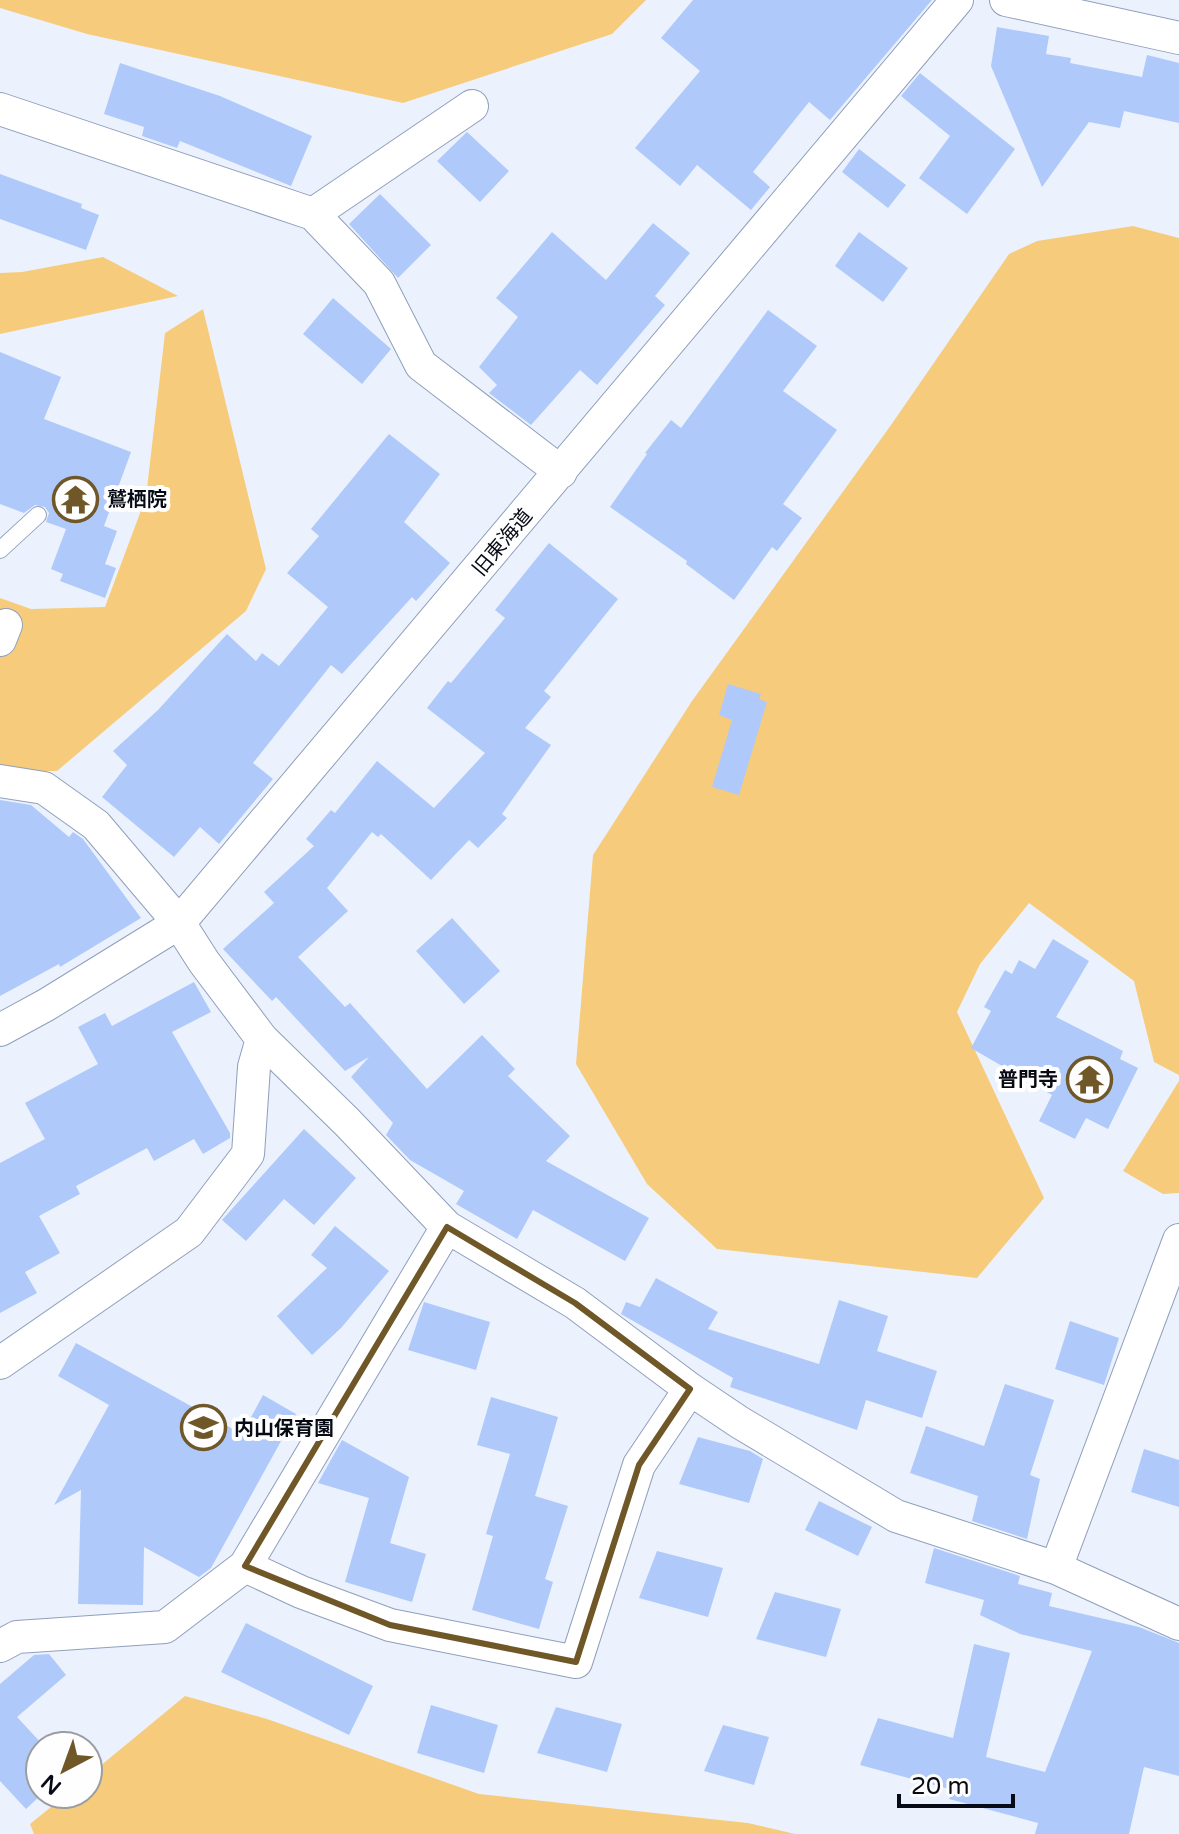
<svg xmlns="http://www.w3.org/2000/svg" width="1179" height="1834" font-family="'Varela Round','Noto Sans JP',sans-serif">
<style>
.green{fill:#f6cc7c}
.building{fill:#afc9fa}
.lines{fill:none;stroke-linecap:round;stroke-linejoin:round}
.lane-casing{stroke:#909fbb;stroke-width:18}
.street-casing{stroke:#909fbb;stroke-width:34}
.lane{stroke:#fff;stroke-width:16}
.street{stroke:#fff;stroke-width:32}
.marked{fill:none;stroke:#6f5727;stroke-width:6;stroke-linejoin:round}
.labels{text-anchor:middle;stroke-width:8;stroke-linejoin:round;paint-order:stroke}
.poi-label{font-size:20px;font-weight:bold;fill:#070b15;stroke:#fefefe;text-anchor:start}
.street-label{font-size:20px;fill:#070b15;stroke:#fefefe}
</style>
<rect width="100%" height="100%" fill="#ebf2fe"/>
<path class="green" d="M0,0H646L612,34L403,103L87,34L0,8Z
M1133,226L1179,238V1075L1154,1062L1134,981L1029,903L980,964L957,1012L1044,1198L977,1278L717,1249L647,1184L576,1064L593,855L692,701L891,425L1009,254L1037,241Z
M103,257L178,296L0,334V273L22,272Z
M203,309L266,569L246,611L57,771H0V598L31,609L105,607L146,497L165,333Z
M1179,1081V1193L1163,1194L1123,1171Z
M185,1696L267,1719L479,1794L748,1823L795,1834H34L30,1824L67,1794H88V1776Z"/>
<path class="building" d="M693,0H932L830,120L809,102L753,172L770,187L751,210L697,165L680,186L635,148L700,71L661,38Z
M997,27L1049,36L1046,54L1071,58L1070,63L1142,77L1147,55L1179,63V123L1124,111L1120,128L1089,122L1042,187L991,66Z
M120,63L220,96L312,136L291,186L180,141L177,148L142,136L144,127L104,114Z
M920,73L1015,149L967,214L919,178L950,136L901,96Z
M467,132L509,171L480,202L437,161Z
M859,149L906,185L888,208L842,172Z
M0,174L82,204L81,208L99,215L86,250L0,219Z
M380,194L431,245L398,278L349,224Z
M653,223L690,253L655,296L665,305L597,385L580,370L531,425L489,393L497,385L479,367L518,317L496,298L552,232L606,280Z
M859,232L908,268L883,302L835,266Z
M333,298L391,349L362,384L303,334Z
M768,310L817,346L783,391L837,430L783,504L802,518L777,551L772,547L734,600L686,564L687,561L610,507L647,454L645,453L671,420L681,428Z
M0,352L61,377L44,419L131,452L104,526L117,531L105,564L116,568L105,598L60,581L63,574L51,569L66,529L46,522L49,513L45,507L35,505L24,513L0,504Z
M389,434L440,474L404,522L450,563L416,601L412,597L342,674L331,665L253,763L273,779L219,844L200,827L174,857L102,797L127,765L113,751L158,710L227,634L256,661L262,653L279,666L328,607L287,573L319,536L311,529Z
M549,543L618,599L544,691L551,697L525,728L551,745L502,814L507,818L478,848L469,840L431,880L381,834L378,837L372,832L327,888L348,911L298,957L345,1007L350,1003L427,1089L482,1035L515,1069L508,1076L570,1136L546,1161L649,1218L625,1261L533,1210L517,1239L456,1204L464,1191L410,1160L386,1135L393,1123L351,1077L369,1057L345,1071L276,997L272,1001L223,949L274,903L264,892L314,846L306,839L331,810L335,813L377,761L434,808L485,753L427,708L448,681L451,683L505,618L495,610Z
M728,684L761,694L759,699L767,702L739,795L712,787L732,720L719,715Z
M0,800L31,805L69,837L73,832L83,839L141,918L60,967L59,964L0,996Z
M452,918L500,971L464,1004L416,951Z
M1053,939L1089,961L1056,1017L1123,1051L1120,1059L1138,1068L1108,1129L1086,1118L1075,1139L1039,1121L1052,1095L971,1048L991,1011L984,1007L1005,970L1012,974L1019,960L1035,969Z
M194,982L211,1012L172,1032L230,1133V1138L203,1154L194,1139L154,1161L147,1148L76,1186L80,1194L39,1216L60,1253L25,1272L37,1293L0,1313V1163L45,1139L25,1103L98,1064L78,1027L105,1013L112,1026Z
M304,1129L356,1178L314,1225L284,1199L246,1241L222,1220Z
M335,1226L389,1271L341,1328L312,1355L277,1316L327,1268L311,1255Z
M656,1278L718,1312L708,1329L819,1364L839,1300L888,1316L877,1351L937,1371L922,1418L866,1400L857,1430L730,1387L733,1378L621,1314L626,1302L640,1307Z
M424,1302L490,1322L476,1370L408,1350Z
M1070,1321L1119,1338L1104,1385L1055,1369Z
M76,1343L242,1434L263,1395L296,1414L211,1568L199,1577L144,1547L143,1605L78,1604L81,1490L54,1505L109,1405L58,1376Z
M1005,1384L1054,1400L1030,1475L1040,1479L1027,1539L972,1521L978,1496L910,1473L926,1426L984,1446Z
M491,1397L558,1417L535,1496L568,1506L545,1579L553,1582L539,1629L472,1610L493,1536L486,1534L510,1454L477,1445Z
M698,1437L750,1451L763,1459L749,1503L679,1484Z
M342,1440L409,1477L390,1543L426,1554L412,1602L345,1582L369,1498L318,1483Z
M1144,1449L1179,1460V1507L1131,1492Z
M819,1501L872,1527L858,1556L805,1530Z
M934,1548L1020,1576L1018,1584L1052,1593L1049,1606L1139,1627L1179,1643V1776L1144,1767L1129,1834H1035L1038,1823L949,1799L953,1790L860,1765L878,1718L953,1738L974,1644L1010,1653L986,1757L1045,1772L1092,1651L1020,1634L980,1615L984,1600L925,1583Z
M657,1551L723,1568L708,1617L639,1598Z
M775,1592L841,1609L826,1657L756,1639Z
M246,1623L373,1686L349,1735L221,1672Z
M49,1654L66,1675L17,1717L44,1746H40V1794H42L26,1809L0,1781V1684L34,1655Z
M431,1705L498,1725L484,1773L417,1753Z
M556,1707L622,1724L607,1772L537,1753Z
M723,1725L769,1737L754,1785L704,1771Z"/>
<g class="lines">
<defs>
<path id="lane" d="M0,550L38,515"/>
<path id="street" d="M1006,0L1179,38
M0,109L313,214L379,283L421,365L561,472
M313,214L472,106
M0,640L6,625
M0,781L44,788L96,825L179,923L204,962L262,1039L347,1122L447,1227L575,1303L690,1389L739,1422L896,1516L1056,1568L1179,1624
M0,1030L46,1005L179,923L957,0
M0,1363L189,1232L248,1154L254,1067L262,1039
M245,1566L301,1592L390,1625L576,1662L639,1465L690,1389
M1056,1568L1179,1240
M0,1646L17,1637L165,1627L245,1566L447,1227"/>
</defs>
<use href="#lane" class="lane-casing"/>
<use href="#street" class="street-casing"/>
<use href="#lane" class="lane"/>
<use href="#street" class="street"/>
</g>
<path class="marked" d="M447,1227L575,1303L690,1389L639,1465L576,1662L390,1625L245,1566Z"/>
<defs>
<symbol id="temple-ring" viewBox="-11 -11 22 22"><circle r="9.5" fill="#fefefe" stroke="#6f5727" stroke-width="1.5"/><path d="M0-6L5-2H3V0L6.5 2.5H4V6H1.5V3h-3V6H-4V2.5H-6.5L-3 0V-2H-5Z" fill="#6f5727"/></symbol>
<symbol id="school-ring" viewBox="-11 -11 22 22"><circle r="9.5" fill="#fefefe" stroke="#6f5727" stroke-width="1.5"/><path d="M0-5L7-2L0 1L-7-2ZM-4 1L0 2.5L4 1V4Q0 6-4 4Z" fill="#6f5727"/></symbol>
</defs>
<g fill-rule="evenodd">
<use href="#temple-ring" x="50" y="474" width="51" height="51"/>
<use href="#temple-ring" x="1064" y="1054" width="51" height="51"/>
<use href="#school-ring" x="178" y="1402" width="51" height="51"/>
</g>
<g class="labels">
<g class="poi-label">
<text x="107" y="506">鷲栖院</text>
<text x="1058" y="1086" text-anchor="end">普門寺</text>
<text x="234" y="1435">内山保育園</text>
</g>
<g class="street-label">
<text transform="translate(502 542) rotate(-50)" y="7">旧東海道</text>
</g>
</g>
<g transform="translate(64 1770) rotate(221)"><circle r="38" fill="#fefefe" stroke="#9b9da1" stroke-width="2"/>
<path d="M0-6L14 30L0 20L-14 30Z" fill="#6f5727"/>
<text y="-12" font-size="22" font-weight="bold" text-anchor="middle" fill="#070b15">N</text>
</g>
<path d="M899 1794v12h114v-12" fill="none" stroke="#070b15" stroke-width="4"/>
<text x="911" y="1794" font-size="24" fill="#070b15" stroke="#fefefe" stroke-width="6" paint-order="stroke">20 m</text>
</svg>
